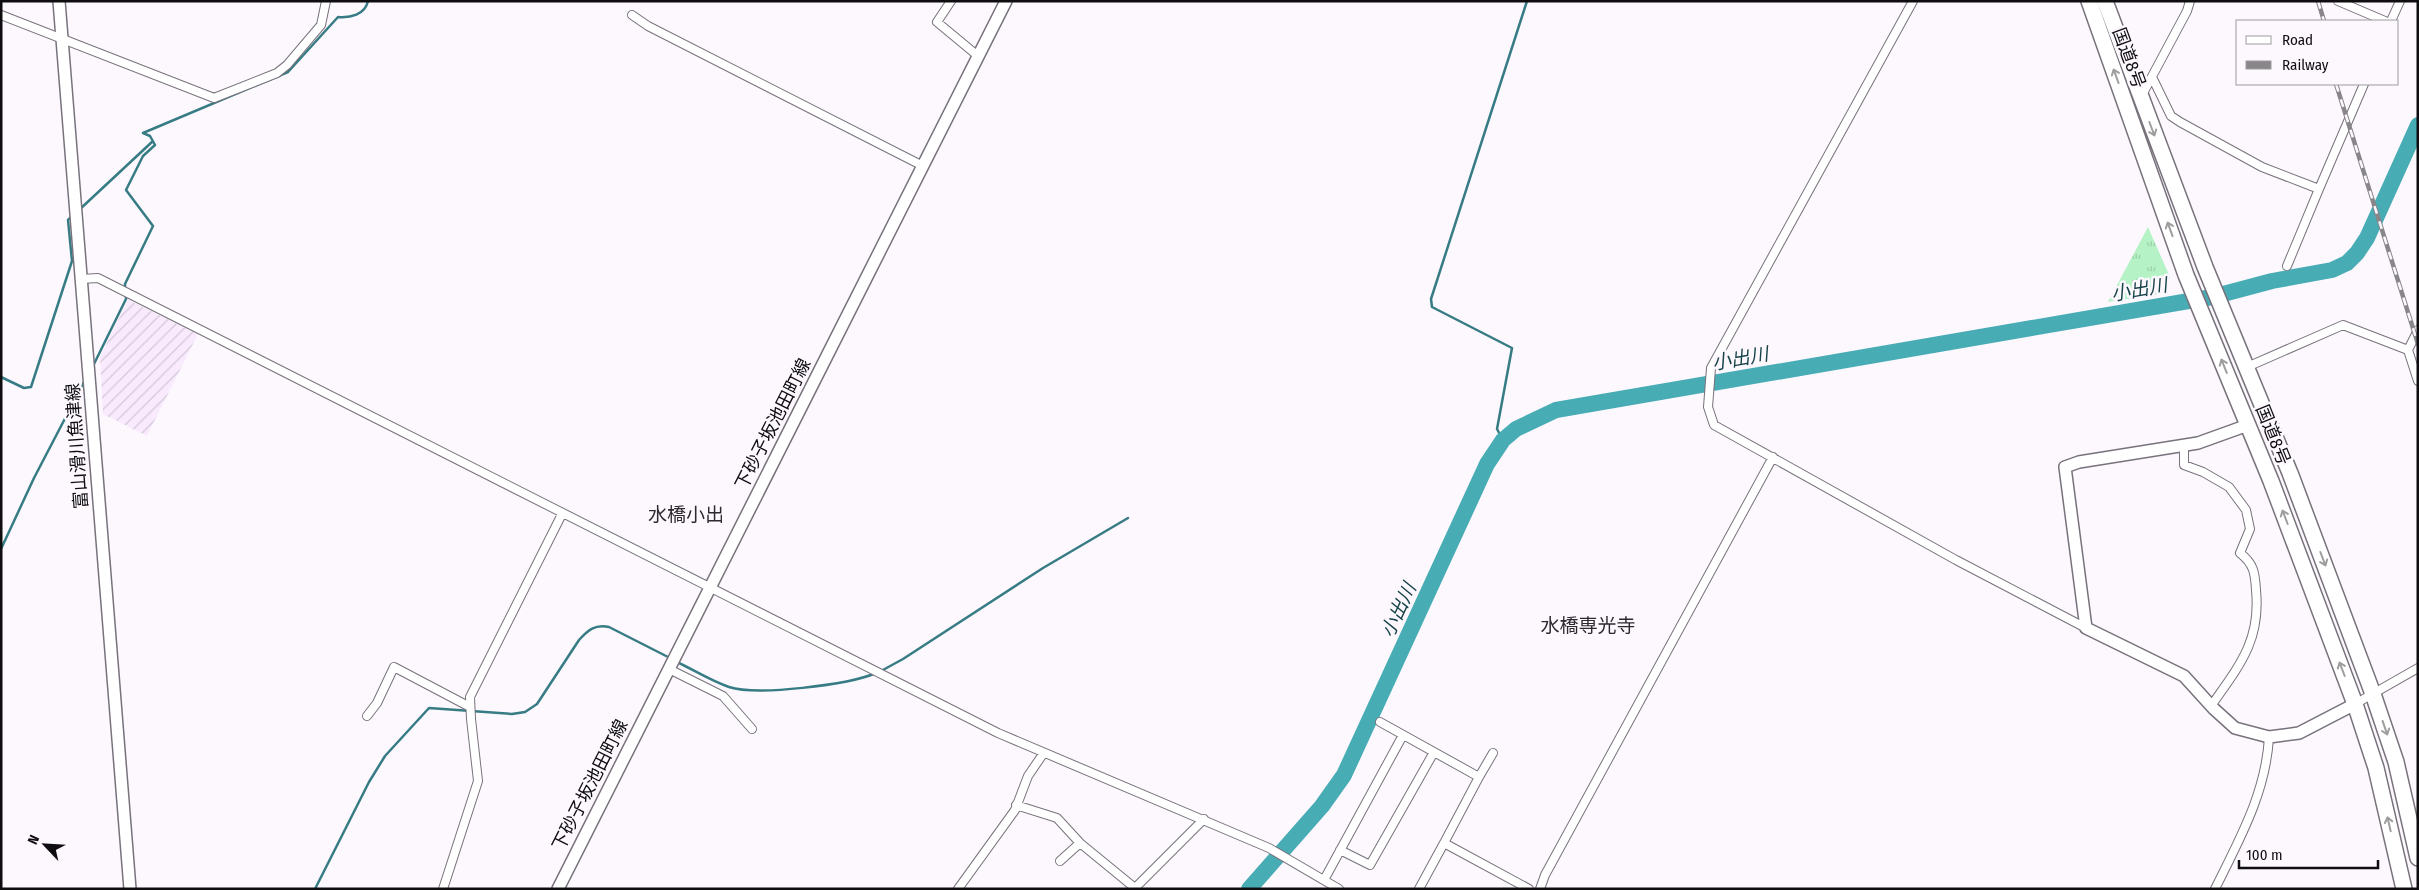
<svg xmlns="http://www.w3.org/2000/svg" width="2419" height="890" font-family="'Fira Sans Condensed','Noto Sans JP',sans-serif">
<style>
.industrial{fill:url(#industrial-furrows)}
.grass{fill:url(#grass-tufts)}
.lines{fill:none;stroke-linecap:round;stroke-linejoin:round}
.stream{stroke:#377c84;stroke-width:2.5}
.river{stroke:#48acb5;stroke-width:16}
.street-casing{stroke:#78727c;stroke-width:10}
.secondary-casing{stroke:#78727c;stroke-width:14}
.highway-casing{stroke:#78727c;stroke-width:18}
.street{stroke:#fff;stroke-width:8}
.secondary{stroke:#fff;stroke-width:11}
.highway{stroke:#fff;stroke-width:15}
.rail-casing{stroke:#89868a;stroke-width:4.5}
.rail{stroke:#fcf8fe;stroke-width:2.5;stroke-dasharray:8;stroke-linecap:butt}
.oneway{stroke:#9f9e9f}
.labels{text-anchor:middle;stroke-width:5;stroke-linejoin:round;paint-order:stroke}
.street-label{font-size:18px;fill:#0f0d10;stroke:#fcf8fe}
.water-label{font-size:19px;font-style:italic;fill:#164347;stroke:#fcf8fe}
.neighbourhood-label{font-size:19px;fill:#2e2830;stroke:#fcf8fe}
</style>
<defs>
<pattern id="industrial-furrows" width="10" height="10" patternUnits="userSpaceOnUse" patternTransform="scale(1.25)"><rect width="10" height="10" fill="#f9eafd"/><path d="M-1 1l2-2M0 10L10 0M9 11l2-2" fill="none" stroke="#d4c8d8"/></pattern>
<pattern id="grass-tufts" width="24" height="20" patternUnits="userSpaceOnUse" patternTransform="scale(1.25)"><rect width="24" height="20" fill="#b5f2c6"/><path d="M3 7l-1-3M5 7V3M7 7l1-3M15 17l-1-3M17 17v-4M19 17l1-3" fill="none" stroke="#9acea9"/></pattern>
</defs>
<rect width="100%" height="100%" fill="#fcf8fe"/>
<path class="industrial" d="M128,300L198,334L147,436L103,414L100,357Z"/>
<path class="grass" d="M2148,227L2170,277L2165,293L2108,302Z"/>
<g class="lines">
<path class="stream" d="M79,210L153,141
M125,289V284L153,226L126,190L143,156L155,145L150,136L143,133L288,72L338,17C350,18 365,15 368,1
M93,366L126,299V295
M1,377L24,388L31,387L72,261L68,220L73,215
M1503,440L1497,429L1512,348L1432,307L1431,299L1527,1
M1,549L34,478L84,382
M677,662C694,670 711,681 729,687C757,696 848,685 876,673
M881,671L903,659L1043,568L1128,518
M315,889L369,782L385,756L429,708L512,714L525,712L537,704L579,640C588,630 595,624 609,627L670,658"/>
<path class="river" d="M1249,889L1322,806L1344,775L1487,464L1503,440L1516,429L1556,410L2212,297L2272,281L2332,270L2347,263L2357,253L2367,238L2418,125"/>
<defs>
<path id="street" d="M951,1L937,22L978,56
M1913,1L1711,368L1708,407L1714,425L1956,560L2086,628
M2338,1L2385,21
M1,15L214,98L277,73L287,65L321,25L326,1
M632,15L648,26L923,166
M2391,21L2400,1
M2152,77L2171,116L2180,122L2262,167L2319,189L2287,266
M2141,97L2187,11L2190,1
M2319,189L2364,84
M81,279L98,278L998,733L1269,848L1339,889
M2418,330L2408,350L2418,381
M2247,367L2343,325L2408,350
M2184,445V465L2203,472L2229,487L2246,510L2250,529L2240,553C2254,564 2255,573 2256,590C2261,641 2239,666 2211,706
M669,669L723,696L752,729
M2355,704L2418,668
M367,716L377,703L394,667L470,707
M1380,722L1479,777L1493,753
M1479,777L1444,843L1529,889
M1016,805L1057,818L1080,843L1060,861
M1080,843L1135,888L1204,819
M1340,850L1370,865L1434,752
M1324,880L1403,735
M443,889L478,781L471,719L470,697L562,514
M958,889L1015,810L1028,776L1043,754
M1419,889L1444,843
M1540,889L1545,875L1773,457
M2215,889C2239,840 2266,793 2269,737"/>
<path id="secondary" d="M59,1L130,889
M2248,425L2198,443L2079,462L2065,467L2086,628L2184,676L2214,709L2235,728L2269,737L2299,733L2355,704
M558,889L1006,1"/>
<path id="highway" d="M2089,1L2186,275L2271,481L2355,704L2376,768L2404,889
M2105,1L2205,267L2290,473L2373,694L2396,762L2418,858"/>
</defs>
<use href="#street" class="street-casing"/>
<use href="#secondary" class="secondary-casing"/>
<use href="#highway" class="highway-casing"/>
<use href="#street" class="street"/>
<use href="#secondary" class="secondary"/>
<use href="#highway" class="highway"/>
<defs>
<path id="rail" d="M2318,1L2324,21
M2336,84L2418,344"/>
</defs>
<use href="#rail" class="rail-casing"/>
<use href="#rail" class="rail"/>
</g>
<defs><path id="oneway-shaft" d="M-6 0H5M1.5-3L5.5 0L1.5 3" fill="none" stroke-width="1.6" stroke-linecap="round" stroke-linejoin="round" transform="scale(1.25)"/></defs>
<g class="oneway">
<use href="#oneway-shaft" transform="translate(2116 76) rotate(-110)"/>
<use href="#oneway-shaft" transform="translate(2152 129) rotate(69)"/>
<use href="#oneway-shaft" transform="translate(2170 229) rotate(-110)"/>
<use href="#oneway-shaft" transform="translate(2224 366) rotate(-112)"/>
<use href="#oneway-shaft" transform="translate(2285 517) rotate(-111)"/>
<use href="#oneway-shaft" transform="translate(2323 559) rotate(69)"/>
<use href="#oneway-shaft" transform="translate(2342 669) rotate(-111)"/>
<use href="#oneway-shaft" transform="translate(2385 728) rotate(71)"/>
<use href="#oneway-shaft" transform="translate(2389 824) rotate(-103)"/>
</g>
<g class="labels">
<g class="street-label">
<text transform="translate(2129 58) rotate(70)" y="6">国道8号</text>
<text transform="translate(773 424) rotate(-63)" y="6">下砂子坂池田町線</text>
<text transform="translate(2273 435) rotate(68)" y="6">国道8号</text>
<text transform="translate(77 446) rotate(-94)" y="6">富山滑川魚津線</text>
<text transform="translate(590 785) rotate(-63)" y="6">下砂子坂池田町線</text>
</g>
<g class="water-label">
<text transform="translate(2139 289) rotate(-10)" y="7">小出川</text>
<text transform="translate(1740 358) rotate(-10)" y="7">小出川</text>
<text transform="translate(1398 610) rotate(-65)" y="7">小出川</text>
</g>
<g class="neighbourhood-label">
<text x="686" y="521">水橋小出</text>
<text x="1588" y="632">水橋専光寺</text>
</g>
</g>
<rect width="2419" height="890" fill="none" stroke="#0f0d10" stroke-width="5"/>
<rect x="2236" y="20" width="162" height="65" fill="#fcf8fe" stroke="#9d9a9f"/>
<rect x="2246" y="36" width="25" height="8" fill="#ffffff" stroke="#9d9a9f"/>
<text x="2282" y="45" font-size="15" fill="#0f0d10">Road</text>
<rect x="2246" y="61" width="25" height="8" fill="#89868a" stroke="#9d9a9f"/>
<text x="2282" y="70" font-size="15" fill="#0f0d10">Railway</text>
<g transform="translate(45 845) rotate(295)" stroke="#fcf8fe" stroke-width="4" paint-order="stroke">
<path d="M0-4L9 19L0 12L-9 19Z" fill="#0f0d10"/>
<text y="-8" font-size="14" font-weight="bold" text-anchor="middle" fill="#0f0d10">N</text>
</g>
<path d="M2239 860v8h139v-8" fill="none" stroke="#0f0d10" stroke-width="2.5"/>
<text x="2246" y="860" font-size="15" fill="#0f0d10" stroke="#fcf8fe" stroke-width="4" paint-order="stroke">100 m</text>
</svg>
